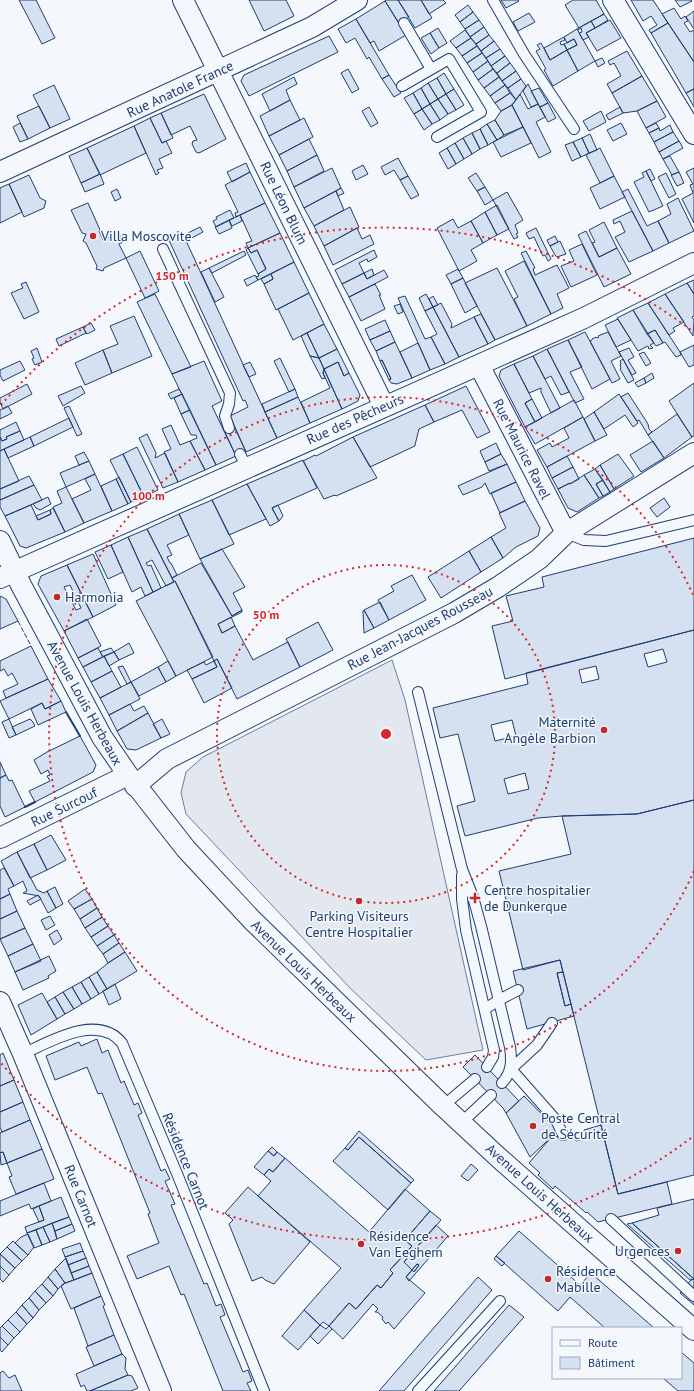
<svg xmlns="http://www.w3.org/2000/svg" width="694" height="1391" font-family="'PT Sans',sans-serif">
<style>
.parking{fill:#e3e8f0;stroke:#687fa3}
.building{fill:#d5e0f0;stroke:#1d3f73;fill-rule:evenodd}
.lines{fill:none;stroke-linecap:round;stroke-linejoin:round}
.lane-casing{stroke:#1d3f73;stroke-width:12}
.street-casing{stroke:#1d3f73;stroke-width:22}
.lane{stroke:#f4f7fb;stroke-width:10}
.street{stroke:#f4f7fb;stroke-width:20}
.fence{stroke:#1d3f73;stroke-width:1;stroke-dasharray:5 2;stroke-linecap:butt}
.wall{stroke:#1d3f73;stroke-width:2}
.ring{fill:none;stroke:#d62828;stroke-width:2;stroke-dasharray:2 4}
.poi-dot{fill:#c62828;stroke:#f4f7fb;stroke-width:1.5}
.labels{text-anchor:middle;stroke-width:3;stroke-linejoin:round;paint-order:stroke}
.street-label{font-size:14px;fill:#1d3f73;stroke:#f4f7fb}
.poi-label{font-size:14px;fill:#1d3f73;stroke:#f4f7fb;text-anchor:start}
.centre{fill:#d62828;stroke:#f4f7fb;stroke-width:2}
.ring-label{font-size:12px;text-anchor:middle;font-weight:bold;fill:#d62828;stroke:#f4f7fb;stroke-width:3;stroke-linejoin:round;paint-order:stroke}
</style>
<rect width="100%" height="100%" fill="#f4f7fb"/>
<path class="parking" d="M392,660L405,700L483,1050L426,1060L350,988L186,814L181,793L186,772L203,757Z"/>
<path class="building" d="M19,0H36L55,38L42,44Z
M249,0H286L294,16L264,31Z
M386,0H398L409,17L399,23L385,1Z
M398,0H421L432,18L415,28Z
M421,0H443L446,3L429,14Z
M501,0H518L519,1L506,8Z
M573,0H596L604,14L579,28L565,5Z
M631,0H653L668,23L651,33L649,30L657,25L651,16L643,21Z
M675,0H691L692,1L680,7Z
M385,1L406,35L379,51L374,41L370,43L356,19Z
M468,5L473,12L460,22L455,15Z
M674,8L681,19L685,16L688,21L684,23L690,32L694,30V62L662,14Z
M694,11V29L686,17Z
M473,12L479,20L465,29L460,22Z
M529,13L535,22L518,31L513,22Z
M604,14L608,20L595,28L591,21Z
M356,19L389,75L382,79L369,57L367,59L355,38L346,43L338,29Z
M479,20L484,27L470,37L465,29Z
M610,20L621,38L597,51L586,33Z
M591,21L595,28L586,33L589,37L583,40L579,33L582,32L581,28L578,30L577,29Z
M668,23L694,62V89L686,93L651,33Z
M484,27L489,35L476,44L470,37Z
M438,28L447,43L439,48L430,33Z
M577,29L595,61L578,71L567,50L577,45L574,39L567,43L564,37Z
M465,30L471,38L456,48L450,41Z
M430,33L439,48L431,54L421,38Z
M489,35L494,41L481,51L476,44Z
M329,36L338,52L249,96L241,81L244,75Z
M564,37L565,40L560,42L561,45L564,44L567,50L550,60L544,48Z
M471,38L477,46L462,56L456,48Z
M574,39L577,45L567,50L564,44Z
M494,41L500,49L486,58L481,51Z
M541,43L550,60L567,50L578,71L553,86L544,70L546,69L536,51L540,49L537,45Z
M477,46L482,53L467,63L462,56Z
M500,49L505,56L491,66L486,58Z
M627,51L642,76L612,93L607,84L621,76L614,63L610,65L608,61Z
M482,53L488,61L473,72L467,63Z
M505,56L510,63L497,73L491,66Z
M602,58L605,63L598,67L595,61Z
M488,61L493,69L478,80L473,72Z
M510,63L516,71L502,81L497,73Z
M348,69L359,89L352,93L341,73Z
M493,69L499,77L484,88L478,80Z
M516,71L521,79L508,88L502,81Z
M444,73L454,89L446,94L437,78Z
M389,75L401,93L394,97L382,79Z
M642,76L657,101L637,111L623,113L612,93Z
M294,77L297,84L286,90L290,100L270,111L262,94Z
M499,77L505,85L490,96L484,88Z
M437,78L446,94L438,99L428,83Z
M521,79L526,86L516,100L508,88Z
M428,83L438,99L430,104L421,88Z
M528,84L538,104L531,107L523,91Z
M54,85L70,119L50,128L33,95Z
M505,85L510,93L495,103L490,96Z
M421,88L430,104L422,109L413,93Z
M539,88L548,103L540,107L531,91Z
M454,89L464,105L456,110L446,94Z
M694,89V107L686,93Z
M413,93L422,109L414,114L404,98Z
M510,93L516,100L512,105L501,111L495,103Z
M204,94L226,139L199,153L196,152L192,144L193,141L197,140L190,126L171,135L161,113Z
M446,94L456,110L448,114L438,99Z
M520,94L528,109L538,104L545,117L536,122L551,152L539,158L512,105Z
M438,99L448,114L440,120L430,104Z
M290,100L300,120L269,136L260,116Z
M657,101L666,117L646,128L637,111Z
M548,103L556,118L548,122L540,107Z
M430,104L440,120L432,124L422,109Z
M512,105L523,127L504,135L495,120L501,111Z
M39,106L50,128L28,139L17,116Z
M369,107L378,123L371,127L362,111Z
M620,107L623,113L609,120L606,115Z
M422,109L432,124L424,130L414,114Z
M601,111L606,122L589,131L583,121Z
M161,113L173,138L162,143L150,118Z
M150,118L162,143L166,141L172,153L159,159L163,168L157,170L159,173L156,175L134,126Z
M304,118L313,137L279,155L269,136Z
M495,120L504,135L497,140L487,124Z
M20,123L28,139L20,142L13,127Z
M621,123L627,134L613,141L607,130Z
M656,123L659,128L649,133L646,128Z
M487,124L497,140L488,145L480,129Z
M670,125L673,132L654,142L649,133L659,128L660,131Z
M134,126L146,153L100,175L87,148Z
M523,127L531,143L501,157L493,142Z
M480,129L488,145L480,149L472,133Z
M673,132L679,141L659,152L654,142Z
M472,133L480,149L472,154L463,138Z
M590,134L597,150L589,153L582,138Z
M463,138L472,154L464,159L455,143Z
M582,138L589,153L581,157L573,142Z
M309,139L317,155L287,171L279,155Z
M679,141L683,148L663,159L659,152Z
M573,142L581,157L572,161L565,145Z
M455,143L464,159L456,164L447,148Z
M87,148L100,174L81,183L69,156Z
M447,148L456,164L448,169L439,153Z
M600,148L614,176L600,183L586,155Z
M317,155L324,171L294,187L287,171Z
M670,156L679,172L672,175L663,159Z
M398,158L408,176L400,180L394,170L385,175L381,167Z
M246,163L250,172L232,182L227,172Z
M363,165L368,174L356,180L352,171Z
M332,168L341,188L304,208L294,187Z
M694,168V223L682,199L693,193L690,185L693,184L686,172Z
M650,169L655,179L651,181L646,171Z
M646,171L663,206L649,212L634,182L644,177L642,173Z
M250,172L265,203L236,217L235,213L238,212L225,185Z
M679,172L684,183L677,186L671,175Z
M476,173L485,187L477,191L468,178Z
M666,173L676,194L669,198L658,177Z
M100,174L104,184L85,192L81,183Z
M29,175L40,198L46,201L44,208L24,217L9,184Z
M408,176L419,195L411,199L400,180Z
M614,176L625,197L600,209L590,188Z
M9,184L22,212L0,223V188Z
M485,187L493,200L485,205L477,191Z
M341,188L344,193L338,196L336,191Z
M117,189L121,198L115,201L111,192Z
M628,189L647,226L658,221L669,243L653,251L622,192Z
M336,191L344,210L314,226L304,208Z
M507,192L523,220L515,225L518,233L516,234L518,237L514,239L493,200Z
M678,198L694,231L669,243L658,221L671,214L667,204Z
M88,203L100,230L99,231L103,240L119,233L123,242L119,244L126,258L104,268L103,271L96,269L97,266L86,243L83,241L86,234L82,233L71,210Z
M265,203L280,233L248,248L246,243L252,241L240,215Z
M497,205L509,229L497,235L485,212Z
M350,207L359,227L324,246L314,226Z
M230,210L234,218L216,227L213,221L217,219L216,217Z
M632,211L653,251L629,262L615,237L625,232L620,221L614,224L613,220Z
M485,212L497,235L483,243L471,221Z
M240,215L242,221L232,226L229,220Z
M453,219L458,228L471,221L483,243L471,250L477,261L459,271L437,228Z
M229,220L232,228L219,234L215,227Z
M604,222L617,248L599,257L592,243L595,242L589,230Z
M200,227L203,232L186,241L184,235Z
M357,228L362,239L370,235L374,244L333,265L324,246Z
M536,228L551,259L548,261L545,255L543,256L534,237L529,239L526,233Z
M586,231L599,257L617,248L631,274L604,287L578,235Z
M182,232L277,438L246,452L230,416L248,407L245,400L243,401L168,238Z
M280,233L294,262L258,280L256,277L259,276L258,274L266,269L257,250L251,253L248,248Z
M555,236L558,242L550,246L547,240Z
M560,241L566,254L557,257L555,255L550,246Z
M582,244L597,275L571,287L561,266L574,261L569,250Z
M248,248L251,253L257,250L266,269L258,274L246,250Z
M374,250L377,257L368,262L367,259L359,263L364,273L342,284L335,270Z
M140,251L159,291L145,298L126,258Z
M244,251L246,255L212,273L209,268Z
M526,251L535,268L533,269L535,275L557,265L569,288L557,294L563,308L551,314L521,253Z
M524,261L551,314L527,326L514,299L518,297L505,271Z
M294,262L309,293L276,310L264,284L273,279L271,274Z
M209,268L224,297L215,302L201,272Z
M497,268L527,326L495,340L465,283Z
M372,269L374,275L367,279L364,273Z
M458,269L463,278L451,284L446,275Z
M384,270L388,277L349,297L342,284L364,273L367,279Z
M271,274L273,279L264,284L261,279Z
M255,275L258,280L247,286L244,280Z
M463,278L477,306L465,313L451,284Z
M694,280V294L687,283Z
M26,282L39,312L24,319L11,293L23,288L21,284Z
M687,283L694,294V316L692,317L694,320L693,336L665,294Z
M375,284L381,295H379L385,309L361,321L349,297Z
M309,293L324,324L293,340L278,309Z
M155,294L191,367L172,374L137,302Z
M426,294L433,307L425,311L419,298Z
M665,294L684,322L673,328L675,331L669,335L648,303Z
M405,296L425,339L431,337L445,364L430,370L398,298Z
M433,296L438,305L433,307L429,299Z
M441,303L452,324L451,328L474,317L488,344L459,357L433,307Z
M648,303L680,352L681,355L676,357L665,342L663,343L655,330L647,334L633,310Z
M400,304L403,312L398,314L394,306Z
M433,307L459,357L445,364L431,337L437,334L425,311Z
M633,310L654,343L650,345L653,348L649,349L648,346L638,351L617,318Z
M481,314L495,340L488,344L474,317Z
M134,316L152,356L112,373L103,350L118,344L110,326Z
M618,319L631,340L616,347L605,325Z
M385,320L390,331L370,340L365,329Z
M91,323L95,330L87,334L83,327Z
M324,324L337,349L319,358L307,333Z
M83,327L86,333L59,346L56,339Z
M655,330L663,343L656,346L647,334Z
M390,331L395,342L376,351L370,340Z
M585,332L610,379L592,389L568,340Z
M608,332L621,356L611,361L620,379L612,383L590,341L592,340V339L596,337L597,338L599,337L598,336Z
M307,333L319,358L310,356L301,336Z
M568,340L582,367L570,372L584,399L575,403L547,349Z
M395,342L412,378L397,384L391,383L389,380L391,379L382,360L380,361L376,351Z
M418,343L430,370L412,378L400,352Z
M694,345V365L689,367L680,352Z
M37,348L42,362L35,365L32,359L34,358L31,351Z
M629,348L634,357L628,360L636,373L632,375L619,352Z
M337,349L349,373L344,376L338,362L324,369L319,358Z
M547,349L569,392L561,395L551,376L545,379L533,356Z
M103,350L112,373L85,385L75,363Z
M644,352L651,363L646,366L639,354Z
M310,356L319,358L324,369L323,373L325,378L322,379Z
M533,356L560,408L551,413L541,392V388L529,393L514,364Z
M280,358L295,389L289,392L274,361Z
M623,359L634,380L628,383L620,369L621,368L620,365L621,364L620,361Z
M382,360L391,379L389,380L380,361Z
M20,361L25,370L3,381L0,375V370Z
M204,361L222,401L212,406L236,456L216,465L172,374Z
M250,362L256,374L249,377L243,365Z
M338,362L344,376L349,373L360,395L358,401L342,409L324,369Z
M514,364L532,399L525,403L535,422L525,427L499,376L501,370Z
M324,369L342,409L310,423L301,402L330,388L323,373Z
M652,373L654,378L646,383L644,378Z
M644,378L646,383L638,387L635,383Z
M694,383V436L692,437L669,401Z
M27,384L32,394L3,409L0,402V398Z
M81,386L85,393L63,406L58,396Z
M466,386L490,432L477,438L462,410L434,422L425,405Z
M179,389L182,394L171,399L168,394Z
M295,389L298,397L265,412L262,404Z
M628,393L648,424L649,429L652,432L648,435L639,420L637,421L621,397Z
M182,394L190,410L181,414L174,398Z
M619,394L638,423L633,427L625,415L604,429L594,412Z
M298,397L310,423L277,438L265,412Z
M532,399L542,418L535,422L525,403Z
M574,400L583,417L535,444L525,427Z
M425,405L434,422L419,429L415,445V446L370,467L353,437Z
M8,406L12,413L0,419V410Z
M69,406L82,434L77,436L64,408Z
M190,410L216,465L205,470L190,441L197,438L196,435H191L181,414Z
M594,412L607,435L595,441L584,419Z
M677,414L692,437L664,458L648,435Z
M583,417L595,441L547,467L537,450L550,443L552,447L569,438L564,428Z
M69,418L73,427L34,446L30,437Z
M16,422L20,431L6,437L7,439L2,441L0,437V430Z
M171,425L180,445L190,441L205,470L178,482L164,452L171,449L162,429Z
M234,426L246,452L236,456L224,430Z
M20,431L24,440L0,451V437L2,441L7,439L6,437Z
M147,434L156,453L155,458L165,453L178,482L163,488L139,438Z
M30,437L34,446L8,458L4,449Z
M353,437L377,478L336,496L335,495L324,499L303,461L315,455L316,456Z
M653,441L664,458L641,472L630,455Z
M496,443L501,454L485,462L480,451Z
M137,447L158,490L144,497L123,454Z
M4,449L19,481L0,489V451Z
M84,452L89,461L79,465L75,456Z
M123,454L144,497L131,502L110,460Z
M501,454L507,464L489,471L485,462Z
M618,454L634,476L614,489L600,465Z
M567,456L573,467L552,478L547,467Z
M303,460L317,488L272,508L279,521L270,526L247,484Z
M89,461L95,474L66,487L60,473Z
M507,464L516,482L490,494L485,483L482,487L463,495L458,486Z
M600,465L614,489L610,492L595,469Z
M573,467L579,479L570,484V483L558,489L552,478Z
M595,469L603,480L596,484L603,496L599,498L584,475Z
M95,474L112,511L84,523L72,499L91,490L85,479Z
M584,475L599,498L577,512L568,508L558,489L570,483V484Z
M29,476L34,485L0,500V489Z
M119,477L131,502L128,504L116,479Z
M116,479L128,504L112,511L101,486Z
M603,480L610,492L603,496L596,484Z
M516,482L525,501L500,513L491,493Z
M247,484L266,519L229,535L212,500Z
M34,485L42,500L5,516L0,507V500Z
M66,487L84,523L65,532L53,507L62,503L57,491Z
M48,497L51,504L40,510L36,508L33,504Z
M664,498L670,507L657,517L650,508Z
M212,500L234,544L200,559L179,514Z
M525,501L540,528L538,536L516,547L503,558L491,537L506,528L499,513Z
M31,505L38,520L51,514L50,510L53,508L65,532L26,548L20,546L5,516Z
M278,505L283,516L279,521L272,508Z
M50,510L51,514L38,520L36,516Z
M179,514L189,535L167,545L172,555L167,557L170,563H171L177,575L172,578L147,529Z
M147,529L174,582L166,586L152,560L146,563L148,566L151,565L161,588L153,592L128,537Z
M128,537L153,592L145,596L141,587L132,592L111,545Z
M491,537L503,558L481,572L469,551Z
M694,538V630L505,679L492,626L513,621L506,596L544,587L542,577Z
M111,545L123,572L108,579L95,552Z
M222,549L245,587L233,593L242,610L232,616L200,559Z
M469,551L481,572L441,598L428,577Z
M93,554L116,605L93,617L67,565Z
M201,563L232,616L242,610V612L218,624L222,633L235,626L253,660L288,642L300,667L237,699L217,659L214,661L175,581L174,582L172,578Z
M67,565L93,617L64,631L38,584L41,576ZM70,585L81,608L76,610L64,587Z
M412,575L426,600L389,620L378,600L394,591L391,586Z
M175,581L213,657L176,676L136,601Z
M0,596L6,599L18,621L0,629Z
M380,602L389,620L374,628L364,610Z
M364,610L374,628L364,633L363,611Z
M231,617L235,626L222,633L218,624Z
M87,619L101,646L78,658L64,631Z
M318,622L333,650L300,667L286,639Z
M694,630V800L637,814L562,816L538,818L465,836L457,806L475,801L466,765L458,734L440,738L433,708L528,684L526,673ZM663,649L667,662L648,667L644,654ZM596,666L599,679L582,683L579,670ZM512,720L516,736L495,741L491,725ZM525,773L529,789L508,794L504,779Z
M129,643L134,653L119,660L114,652Z
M31,646L48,679L6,698L3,691L18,684L12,673L8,676L4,669L0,671V661Z
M98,648L103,657L83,667L78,658Z
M111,648L114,652L103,657L100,652Z
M114,652L119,660L109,666L104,656Z
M104,656L112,671L91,682L83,667Z
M217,659L232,688L204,703L192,679L217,667L214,661Z
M168,661L176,676L166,682L158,667Z
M214,661L217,667L192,679L187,670L204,662L206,665Z
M123,666L131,682L127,684L118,667Z
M158,667L166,682L139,696L131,682Z
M112,671L121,687L100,698L91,682Z
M48,679L61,701L45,709L42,703L9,719L0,701Z
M131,682L140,699L109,715L100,698Z
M61,701L66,712L38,725L31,709L42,703L45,709Z
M130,704L134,711L144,706L148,713L117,731L109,715Z
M148,713L161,738L136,750L127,749L117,731Z
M9,719L16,735L9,738L2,722Z
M30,719L33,722L35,726L16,735L12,727Z
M162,719L170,734L161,738L153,724Z
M80,736L96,765L93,772L35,802L29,791L50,781L47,776L50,775L48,770L41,774L34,760L47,752Z
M0,762L6,775L0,778Z
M6,775L9,781L12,780L25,807L5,817L0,806V778Z
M694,800V1175L618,1194L560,960L523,970L499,871L571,854L562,816L637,814Z
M51,835L66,860L47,870L34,844Z
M34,844L47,870L30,878L17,852Z
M17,852L37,890L44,893L47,891L56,908L48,913L39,896L23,893L27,891L23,881L14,886L1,861Z
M4,868L14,886L8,889L10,894L0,899V870Z
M55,887L63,904L56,908L47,891Z
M85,889L92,899L74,909L68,901Z
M10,894L17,911L0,919V899Z
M38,895L41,899L30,905L27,901Z
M92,899L97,908L80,919L74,909Z
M97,908L102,917L85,928L80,919Z
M17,911L25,928L0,939V919Z
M50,916L55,925L46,930L41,920Z
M102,917L108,926L91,937L85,928Z
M108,926L114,935L97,946L91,937Z
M25,928L33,944L8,956L0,939Z
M57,930L62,939L54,945L49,935Z
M114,935L119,943L103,954L97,946Z
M119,943L125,952L108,963L103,954Z
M33,944L41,961L15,972L8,956Z
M125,952L137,971L107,989L97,972L108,963Z
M49,956L56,971L48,976L49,978L23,990L15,972Z
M560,960L563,972L557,973L565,1006L571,1004L574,1016L527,1029L513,971Z
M97,972L107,989L99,994L89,977Z
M563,972L571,1004L565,1006L557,973Z
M89,977L99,994L91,999L81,982Z
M81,982L91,999L82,1004L72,987Z
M115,984L121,999L109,1005L103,991Z
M72,987L82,1004L74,1009L63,992Z
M63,992L74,1009L65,1014L55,997Z
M42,993L57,1019L31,1035L18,1005Z
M55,997L65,1014L57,1019L47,1002Z
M97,1039L102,1053L108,1050L121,1083L124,1081L134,1105L138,1103L142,1113L138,1115L161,1171L165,1169L170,1179L165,1181L175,1204L171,1205L204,1284L207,1283L216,1306L221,1304L225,1315L220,1317L243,1372L248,1370L252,1381L247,1383L251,1391H223L184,1294L181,1295L169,1266L137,1279L127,1256L159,1243L148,1214L150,1213L102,1093L98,1094L87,1067L55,1080L46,1056L79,1042L81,1046Z
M3,1053L14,1080L0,1086V1055Z
M475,1055L519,1101L506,1113L503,1108L463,1067Z
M14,1080L23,1102L0,1112V1086Z
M524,1096L558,1131L530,1157L506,1113Z
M23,1102L30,1120L2,1132L0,1127V1112Z
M30,1120L42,1149L7,1163L3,1152L0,1153V1133Z
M601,1125L618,1194L667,1182L672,1204L598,1222L587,1212L586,1213L555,1186L553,1189L538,1175L540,1173L529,1163L554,1134L557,1137L574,1132L576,1141L586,1138L584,1130Z
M359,1131L414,1180L411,1183L359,1137L348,1150L345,1148Z
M359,1137L411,1183L388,1210L333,1161L345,1148L348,1150Z
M272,1147L277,1152L274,1156L268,1151Z
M42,1149L54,1179L16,1194L9,1177L12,1176L7,1163Z
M268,1151L274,1156L277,1152L285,1158L273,1172L269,1169L264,1175L254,1167Z
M3,1152L7,1163L1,1165L0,1153Z
M285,1158L369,1232L405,1189L430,1211L405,1240L412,1246L390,1270L393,1273L381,1288L377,1285L356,1309L349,1303L329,1326L323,1322L320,1325L304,1310L341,1268L258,1196L271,1181L264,1175L269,1169L273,1172Z
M471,1164L478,1170L468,1181L461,1176Z
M44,1183L51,1201L31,1209L29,1204L0,1216V1201Z
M248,1187L310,1242L274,1284L265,1280L262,1277L252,1281L229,1224L233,1220L225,1213Z
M61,1197L69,1217L27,1233L25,1227L44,1220L39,1206Z
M694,1199V1279L632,1223L659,1215L657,1208Z
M39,1206L44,1220L39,1222L33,1209Z
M430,1211L441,1220L404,1262L412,1270L417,1264L419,1265L414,1272L412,1270L406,1277L425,1293L394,1329L388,1322L386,1324L382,1319L383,1317L377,1312H375L378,1309L373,1304L343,1339L329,1326L349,1303L356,1309L377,1285L381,1288L393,1273L390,1270L412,1246L405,1240Z
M69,1217L72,1224L55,1231L52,1223Z
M52,1223L57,1239L50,1242L43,1227Z
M632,1223L694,1279L690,1280L627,1224Z
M72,1224L75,1231L57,1239L55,1231Z
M436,1225L448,1236L409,1281L406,1277L412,1270L414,1272L419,1265L417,1264L412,1270L404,1262Z
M43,1227L50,1242L42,1245L36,1230Z
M36,1230L42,1245L34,1248L27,1233Z
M519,1231L580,1285L591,1273L654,1328H605L570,1297L558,1311L496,1256Z
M28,1234L34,1247L28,1255L15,1243L21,1237Z
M13,1241L28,1255L22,1261L7,1247Z
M80,1243L83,1251L65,1257L62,1249Z
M7,1247L22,1261L15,1268L0,1254Z
M83,1251L86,1258L68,1265L65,1257Z
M0,1254L15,1268L9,1275L0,1266Z
M496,1256L505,1263L502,1266L494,1259Z
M66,1258L74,1280L65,1283L55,1269Z
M86,1258L89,1266L71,1273L68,1265Z
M0,1266L9,1275L3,1282L0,1279Z
M89,1266L92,1273L74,1280L71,1273Z
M55,1269L65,1283L58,1289L48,1277Z
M92,1273L101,1296L71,1309L61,1286L63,1284Z
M48,1277L58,1289L53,1296L42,1284Z
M478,1277L492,1290L404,1391H379Z
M694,1279V1305L680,1293L691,1280Z
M42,1284L53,1296L46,1303L35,1291Z
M35,1291L46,1303L39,1310L29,1298Z
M101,1296L105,1305L103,1306L114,1335L88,1346L74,1308Z
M29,1298L39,1310L33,1318L22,1305Z
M22,1305L33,1318L27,1324L16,1312Z
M509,1305L524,1317L459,1391H434Z
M304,1310L320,1325L298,1350L282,1336Z
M16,1312L27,1324L20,1332L8,1320Z
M8,1320L20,1332L14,1338L2,1326Z
M320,1325L326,1329L329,1326L332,1329L318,1344L310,1336Z
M2,1326L14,1338L8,1345L0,1337V1328Z
M114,1335L122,1354L94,1366L86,1347Z
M0,1337L8,1345L2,1352L0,1350Z
M681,1352L694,1363V1391H678L663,1378H681Z
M122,1354L126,1358L125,1369L128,1375L90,1391H87L84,1385L81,1387L76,1374Z
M3,1371L9,1378L15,1375L22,1391H0V1373Z
M128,1375L132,1376L138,1388L131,1391H90Z"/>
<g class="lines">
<defs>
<path id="lane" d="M493,0L524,54L574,129
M404,23L431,69
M402,86L449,59L481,112L437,137
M163,249L230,393L229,404L225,416L229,428
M240,454L247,468
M566,533L584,540L606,541L694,520
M418,692L462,869L473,897L481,926L510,1047C512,1061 512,1072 502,1083
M462,875V899L466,930L494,1050L493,1057L487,1067
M485,1009L499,1000L518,990
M552,1023L537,1045L511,1069L556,1120L563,1135
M23,1054C51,1041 98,1013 122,1043L178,1176L264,1391
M443,1106L475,1079
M461,1123L491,1095
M611,1219L694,1296
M418,1391L500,1301"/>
<path id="street" d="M183,0L384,406
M613,0L694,134
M0,172L312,27L357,0
M479,365L566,533
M0,541L21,585L102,737L128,775L186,849L252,920L443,1106L499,1158L694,1330
M0,578L584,318L694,263
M135,786L167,759L454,613L498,587L539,559L566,533L694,453
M0,838L128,775
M0,1002L23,1054L161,1391"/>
</defs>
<use href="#lane" class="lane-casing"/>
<use href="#street" class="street-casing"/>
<use href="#lane" class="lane"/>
<use href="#street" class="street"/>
<path class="fence" d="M18,621L31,646"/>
<path class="wall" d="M66,712L80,736
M25,807L35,802"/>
</g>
<g class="ring">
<circle cx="386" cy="734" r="169"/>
<path d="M694 871A337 337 0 1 1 694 597"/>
<path d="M691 1138A506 506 0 0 1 1 1063M1 405A506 506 0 0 1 691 330"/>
</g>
<g class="poi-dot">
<circle cx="93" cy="236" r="4"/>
<circle cx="57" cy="597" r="4"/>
<circle cx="604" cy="730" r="4"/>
<path d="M473 892h4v4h4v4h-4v4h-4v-4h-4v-4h4z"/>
<circle cx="359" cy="901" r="4"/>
<circle cx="533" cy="1126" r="4"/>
<circle cx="361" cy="1244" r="4"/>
<circle cx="678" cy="1251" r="4"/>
<circle cx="548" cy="1279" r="4"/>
</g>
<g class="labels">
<g class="street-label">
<text transform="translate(180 89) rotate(-25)" y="5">Rue Anatole France</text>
<text transform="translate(284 203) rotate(64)" y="5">Rue Léon Blum</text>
<text transform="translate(355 419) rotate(-24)" y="5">Rue des Pêcheurs</text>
<text transform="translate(522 449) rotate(63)" y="5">Rue Maurice Ravel</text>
<text transform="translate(420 628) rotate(-28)" y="5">Rue Jean-Jacques Rousseau</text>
<text transform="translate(85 703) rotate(61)" y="5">Avenue Louis Herbeaux</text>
<text transform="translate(64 807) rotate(-26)" y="5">Rue Surcouf</text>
<text transform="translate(304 971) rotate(44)" y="5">Avenue Louis Herbeaux</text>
<text transform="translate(186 1161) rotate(68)" y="5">Résidence Carnot</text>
<text transform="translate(540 1193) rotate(42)" y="5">Avenue Louis Herbeaux</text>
<text transform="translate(81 1196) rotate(68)" y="5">Rue Carnot</text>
</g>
<g class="poi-label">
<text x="101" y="241">Villa Moscovite</text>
<text x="65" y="602">Harmonia</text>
<text x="596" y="727" text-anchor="end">Maternité<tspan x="596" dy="16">Angèle Barbion</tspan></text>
<text x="484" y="895">Centre hospitalier<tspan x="484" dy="16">de Dunkerque</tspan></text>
<text x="359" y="921" text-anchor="middle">Parking Visiteurs<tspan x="359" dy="16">Centre Hospitalier</tspan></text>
<text x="541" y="1123">Poste Central<tspan x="541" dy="16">de Sécurité</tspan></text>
<text x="369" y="1241">Résidence<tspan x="369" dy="16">Van Eeghem</tspan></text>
<text x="670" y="1256" text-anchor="end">Urgences</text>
<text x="556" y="1276">Résidence<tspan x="556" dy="16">Mabille</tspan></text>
</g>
</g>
<circle cx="386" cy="734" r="6" class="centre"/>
<g class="ring-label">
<text x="172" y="280">150 m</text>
<text x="148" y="500">100 m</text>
<text x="266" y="619">50 m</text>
</g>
<rect x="552" y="1327" width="130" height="52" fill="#f4f7fb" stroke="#9eadc5"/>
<rect x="560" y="1340" width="20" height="6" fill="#f4f7fb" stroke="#9eadc5"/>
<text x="588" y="1347" font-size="12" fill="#1d3f73">Route</text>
<rect x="560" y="1357" width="20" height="12" fill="#d5e0f0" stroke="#9eadc5"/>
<text x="588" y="1367" font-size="12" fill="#1d3f73">Bâtiment</text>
</svg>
